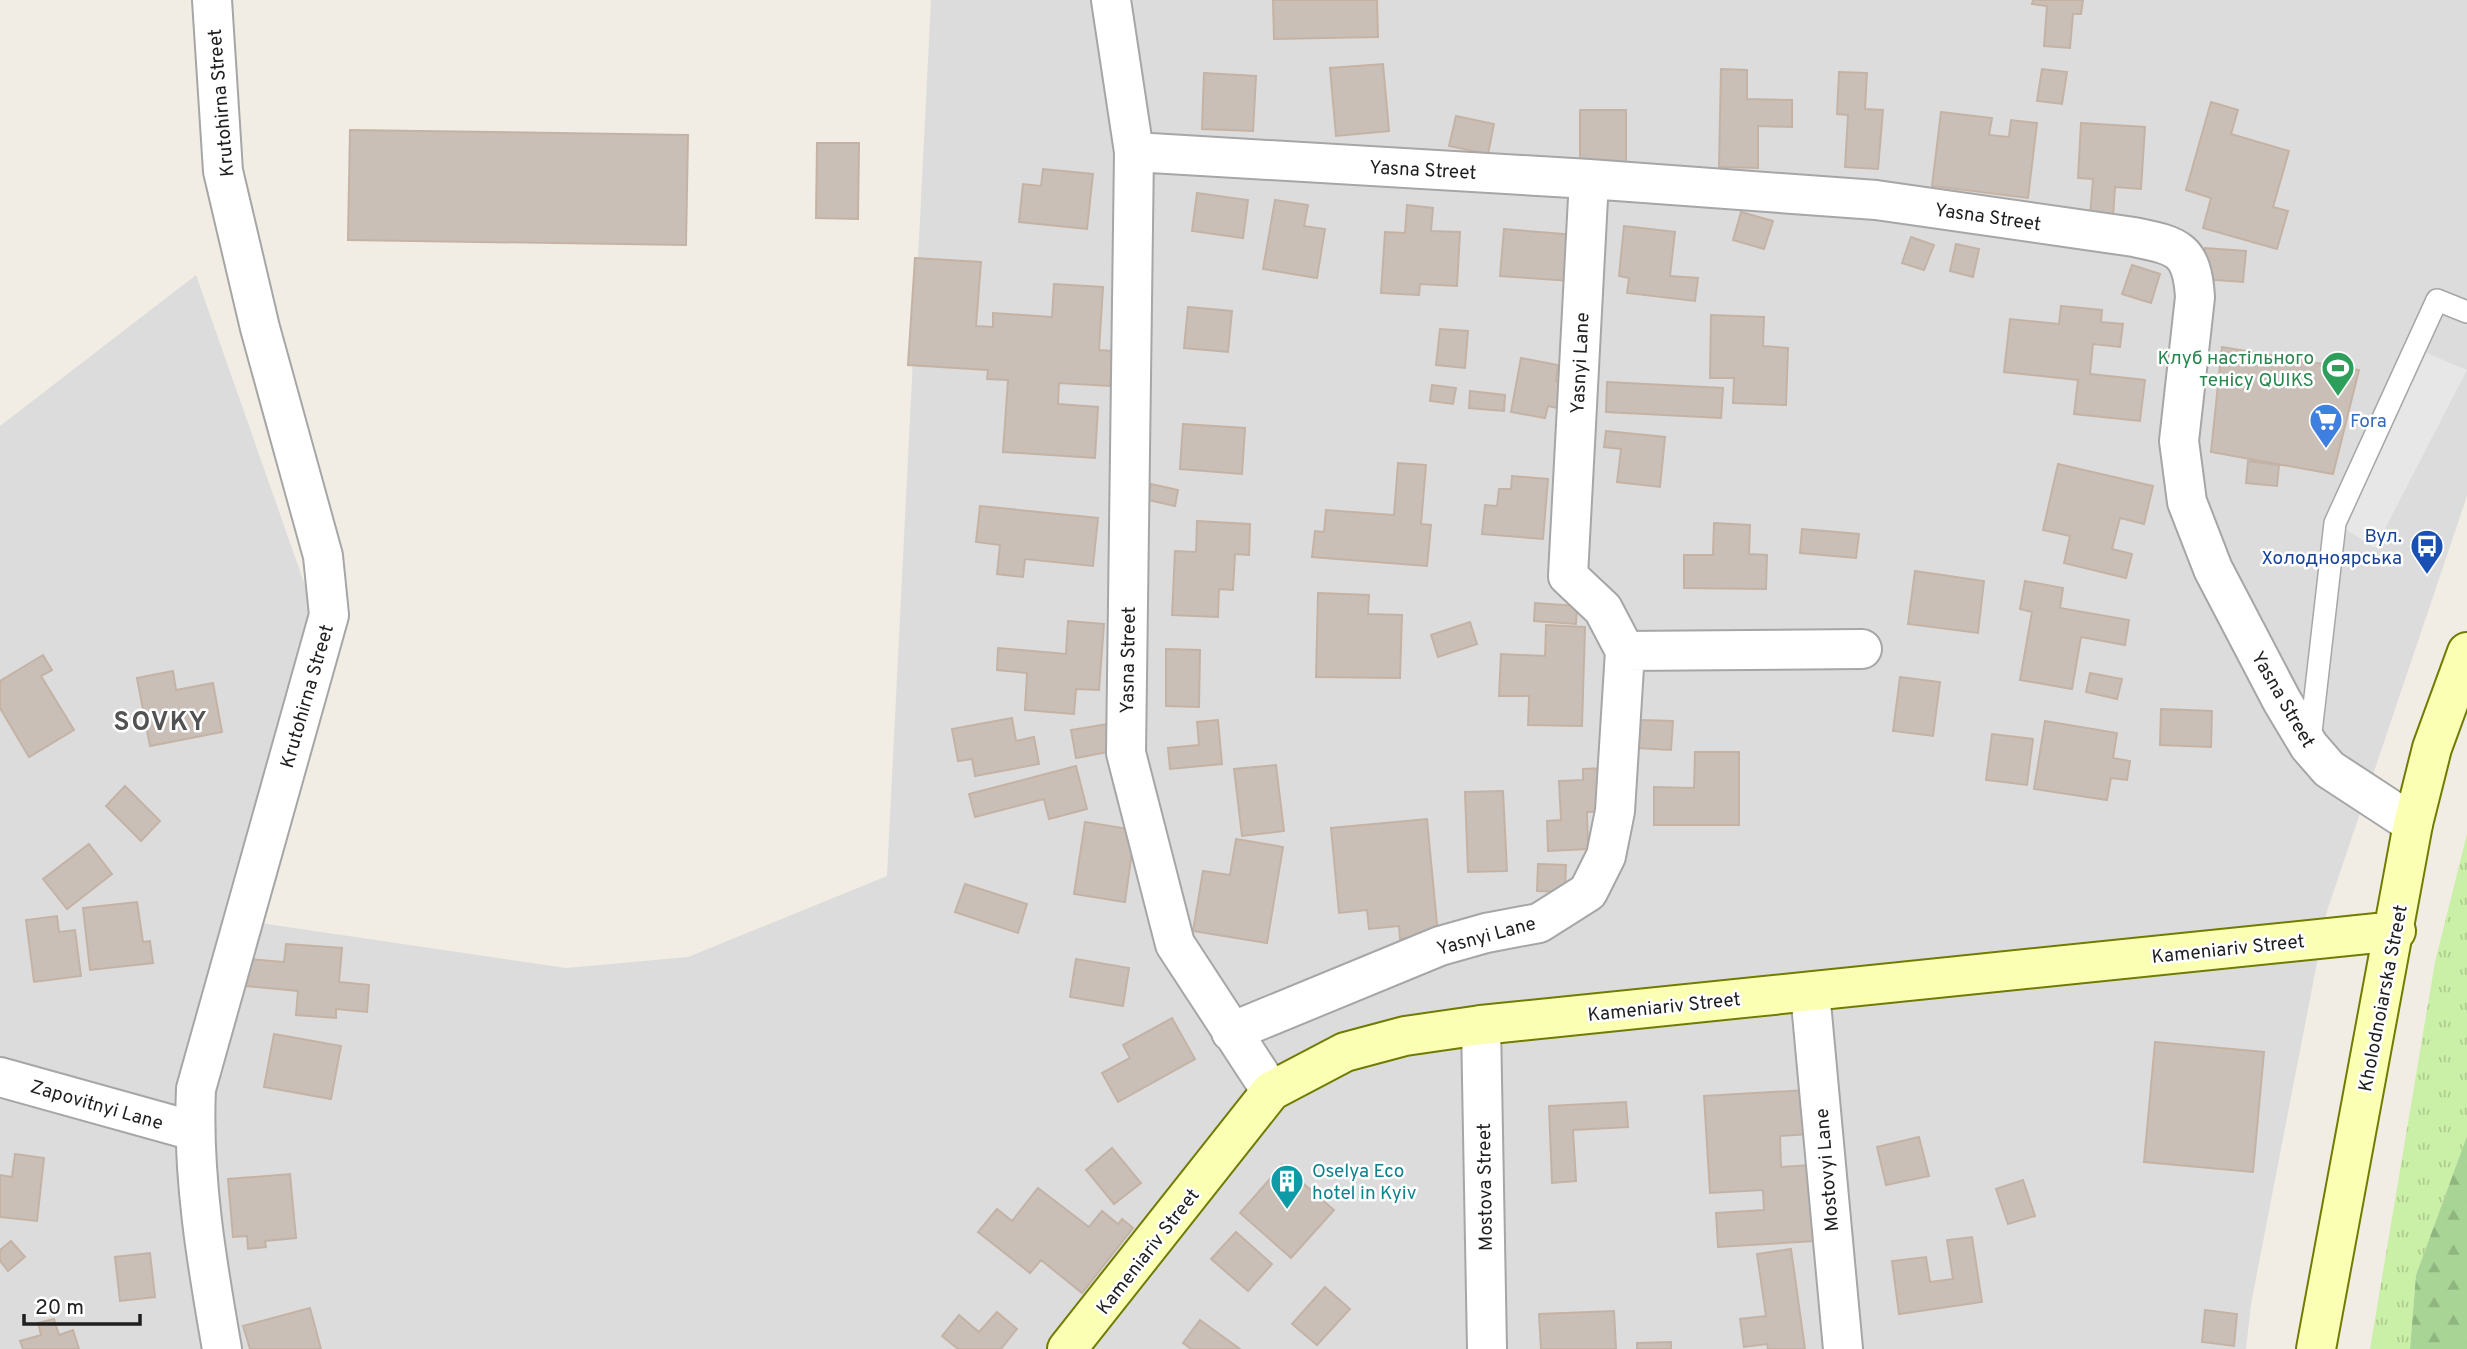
<svg xmlns="http://www.w3.org/2000/svg" width="2467" height="1349" font-family="Overpass,sans-serif">
<style>
.residential{fill:#dddcdc}
.grass{fill:url(#grass-tufts)}
.forest{fill:url(#forest-firs)}
.parking{fill:#e7e7e7}
.building{fill:#c9bfb7;stroke:#c4b3a5;stroke-width:2}
.lines{fill:none;stroke-linecap:round;stroke-linejoin:round}
.lane-casing{stroke:#a6a6a6;stroke-width:24}
.street-casing{stroke:#a6a6a6;stroke-width:42}
.secondary-casing{stroke:#6f7c00;stroke-width:42}
.lane{stroke:#fff;stroke-width:21}
.street{stroke:#fff;stroke-width:38}
.secondary{stroke:#fbffb4;stroke-width:38}
.labels{text-anchor:middle;stroke-width:5;stroke-linejoin:round;paint-order:stroke}
.street-label{font-size:19px;fill:#1f1f1f;stroke:#fff}
.leisure-label{font-size:19px;fill:#27864d;stroke:#fff;text-anchor:end}
.shop-label{font-size:19px;fill:#366cbe;stroke:#fff;text-anchor:start}
.transit-label{font-size:19px;fill:#164399;stroke:#fff;text-anchor:end}
.culture-label{font-size:19px;fill:#0d838f;stroke:#fff;text-anchor:start}
.district-label{font-size:26px;font-weight:bold;letter-spacing:2px;fill:#525252;stroke:#fff}
</style>
<defs>
<pattern id="grass-tufts" width="24" height="20" patternUnits="userSpaceOnUse" patternTransform="scale(1.75)"><rect width="24" height="20" fill="#caefa6"/><path d="M3 7l-1-3M5 7V3M7 7l1-3M15 17l-1-3M17 17v-4M19 17l1-3" fill="none" stroke="#adcc8e"/></pattern>
<pattern id="forest-firs" width="22" height="20" patternUnits="userSpaceOnUse" patternTransform="scale(1.75)"><rect width="22" height="20" fill="#a8d495"/><path d="M5 1l3.5 6h-7zM16 11l3.5 6h-7z" fill="#90b680"/></pattern>
</defs>
<rect width="100%" height="100%" fill="#f1ede4"/>
<path class="residential" d="M931,0H2467V496L2327,911L2251,1304L2246,1349H0V426L196,275L327,648L260,923L566,968L688,957L887,876Z"/>
<path class="grass" d="M2467,834V1136L2416,1275L2410,1349H2370L2435,962Z"/>
<path class="forest" d="M2467,1136V1349H2410L2416,1275Z"/>
<path class="parking" d="M2424,352L2467,370L2375,548L2342,527Z"/>
<path class="building" d="M1273,0H1377L1378,37L1274,39Z
M2033,0H2083L2081,14H2073L2070,48L2044,46L2047,6L2032,4Z
M1383,64L1389,131L1336,136L1330,68Z
M1721,69L1747,70V99L1792,100V127L1758,126V168L1719,167Z
M2042,69L2067,72L2062,104L2037,101Z
M1839,72L1867,73L1865,109L1883,110L1878,169L1845,167L1848,115L1837,114Z
M1204,73L1256,76L1253,131L1202,129Z
M2211,102L2238,110L2231,134L2289,151L2273,207L2288,211L2277,249L2203,228L2211,198L2186,190Z
M1580,110H1626V164H1580Z
M1941,112L1992,118L1989,135L2009,137L2011,120L2037,123L2028,198L1932,186Z
M1456,116L1494,124L1488,154L1449,146Z
M2081,123L2145,127L2141,189L2115,187L2113,217L2090,216L2093,179L2078,178Z
M350,130L688,135L686,245L348,240Z
M817,143H859L858,219L816,218Z
M1043,169L1093,174L1087,229L1019,222L1023,184L1041,186Z
M1197,193L1248,200L1243,238L1192,231Z
M1275,200L1308,205L1304,226L1325,229L1317,278L1263,269Z
M1407,205L1433,208L1431,231L1460,232L1457,286L1420,284L1419,295L1381,293L1385,232L1405,233Z
M1741,212L1773,221L1764,249L1733,240Z
M1624,226L1675,232L1670,276L1698,278L1695,301L1627,293L1629,278L1619,276Z
M1504,229L1575,235L1571,281L1500,276Z
M1911,237L1934,245L1924,270L1902,263Z
M1956,244L1979,249L1973,277L1950,271Z
M2205,248L2246,251L2243,282L2202,279Z
M915,258L981,262L976,326L993,327V313L1052,317L1054,284L1103,287L1099,350L1112,351L1110,386L1059,383L1058,404L1098,407L1095,458L1003,452L1008,380L987,379L988,370L908,365Z
M2132,265L2160,274L2151,303L2122,294Z
M2061,306L2102,310L2101,322L2123,324L2120,347L2093,344L2090,374L2145,380L2140,421L2074,414L2078,380L2004,372L2010,319L2059,324Z
M1188,307L1232,311L1228,352L1184,348Z
M1711,315L1764,317L1763,346L1788,348L1786,405L1733,403L1734,378H1710Z
M1440,329L1468,331L1465,368L1436,365Z
M2222,347L2359,370L2333,474L2211,452Z
M1521,358L1558,365L1556,381L1570,384L1566,410L1548,406L1545,418L1511,412Z
M1607,382L1723,388L1721,418L1606,412Z
M1432,385L1456,388L1453,404L1430,401Z
M1470,391L1505,395L1504,411L1469,408Z
M1183,424L1245,428L1242,474L1180,469Z
M1606,431L1665,437L1660,487L1617,482L1621,449L1604,447Z
M2248,461L2279,465L2277,486L2246,483Z
M1398,463L1426,465L1421,524L1431,525L1427,566L1312,557L1315,531L1324,532L1326,510L1394,515Z
M2058,464L2153,486L2144,524L2120,518L2112,549L2132,554L2126,578L2064,563L2070,536L2043,530Z
M1512,476L1548,479L1543,539L1482,534L1485,505L1497,506L1499,489H1511Z
M1151,484L1178,490L1175,506L1148,500Z
M980,506L1098,518L1093,566L1025,559L1023,577L997,574L1000,545L976,542Z
M1197,521L1250,524L1249,555L1235,554L1233,590L1219,589L1218,617L1172,615L1175,551L1196,552Z
M1714,523L1750,525L1749,554L1767,555L1766,589L1684,588V555H1713Z
M1802,529L1859,534L1856,558L1800,553Z
M1915,571L1984,581L1978,633L1908,624Z
M2025,581L2063,588L2060,608L2129,620L2125,645L2081,637L2072,689L2020,680L2032,612L2020,609Z
M1318,593L1369,595L1368,614L1402,615L1400,678L1316,677Z
M1535,603L1577,606L1576,624L1534,621Z
M1068,621L1104,624L1099,690L1076,689L1074,714L1025,710L1027,673L997,670L998,648L1066,654Z
M1470,622L1477,644L1438,657L1431,635Z
M1546,625L1585,627L1582,726L1528,725L1529,696H1499L1501,654L1545,656Z
M1166,649L1200,650L1199,707L1166,706Z
M43,655L52,670L41,676L74,730L29,757L0,708V681Z
M173,671L176,690L213,683L222,732L150,746L137,678Z
M2090,673L2122,679L2117,699L2086,692Z
M1900,677L1940,682L1933,736L1893,731Z
M2161,709L2212,711L2211,747L2160,745Z
M1012,718L1016,741L1034,737L1039,764L975,776L972,759L958,761L952,729Z
M1218,720L1222,764L1170,769L1168,748L1199,745L1197,722Z
M1640,720L1673,721L1671,750L1638,748Z
M2045,721L2117,733L2113,758L2130,761L2127,780L2111,778L2107,800L2034,789Z
M1108,724L1113,751L1076,758L1071,730Z
M1992,734L2033,739L2027,785L1986,780Z
M1695,752H1739V825H1654V787L1694,788Z
M1276,765L1284,831L1242,836L1234,769Z
M1076,766L1087,809L1049,819L1044,799L975,817L969,794Z
M1608,768L1609,811L1587,812L1588,849L1548,851L1547,821L1561,820L1559,781L1583,780V769Z
M125,786L160,821L141,841L106,806Z
M1503,791L1507,871L1468,872L1465,792Z
M1427,819L1438,935L1400,939L1399,926L1369,929L1367,910L1339,913L1331,828Z
M1085,822L1135,830L1125,902L1074,894Z
M1236,839L1283,847L1267,943L1193,931L1203,871L1230,875Z
M89,844L112,874L67,909L43,879Z
M1538,864L1566,865L1565,892L1537,891Z
M965,884L1027,904L1018,933L955,912Z
M137,902L143,942L150,941L153,963L90,970L83,908Z
M57,916L59,932L75,930L81,976L34,982L26,920Z
M286,944L342,948L339,982L369,985L367,1012L336,1009V1018L296,1015L298,991L246,986L249,959L284,962Z
M1076,959L1129,968L1123,1006L1070,997Z
M1172,1018L1195,1059L1118,1102L1102,1073L1130,1058L1123,1045Z
M274,1034L341,1046L331,1099L264,1087Z
M2155,1042L2264,1052L2253,1172L2144,1162Z
M1807,1090L1810,1134L1780,1136L1781,1167L1810,1165L1815,1241L1718,1247L1716,1213L1764,1210L1763,1190L1710,1193L1704,1096Z
M1626,1102L1628,1127L1573,1130L1576,1181L1552,1183L1549,1106Z
M1919,1137L1929,1176L1886,1185L1877,1147Z
M1112,1148L1141,1183L1114,1204L1086,1170Z
M15,1154L44,1158L37,1221L0,1217V1175L12,1177Z
M1282,1165L1334,1210L1291,1258L1240,1213Z
M290,1174L296,1238L265,1241L266,1247L248,1249L247,1236L233,1237L228,1179Z
M2023,1180L2035,1216L2008,1224L1996,1189Z
M1038,1188L1089,1227L1102,1211L1118,1224L1122,1219L1133,1228L1082,1293L1041,1260L1030,1273L978,1232L997,1209L1012,1221Z
M1236,1232L1272,1264L1248,1291L1211,1259Z
M1972,1237L1982,1302L1899,1314L1892,1261L1926,1257L1930,1282L1953,1279L1947,1240Z
M11,1241L25,1257L8,1271L0,1261V1250Z
M1791,1249L1805,1349H1768L1767,1344L1744,1347L1740,1319L1766,1316L1757,1254Z
M150,1253L155,1297L120,1301L115,1257Z
M1325,1287L1350,1309L1317,1345L1292,1324Z
M310,1308L321,1349H250L243,1326Z
M2205,1310L2237,1314L2234,1346L2202,1342Z
M1614,1311L1616,1349H1541L1539,1314Z
M997,1312L1017,1329L1001,1349H958L942,1336L959,1315L979,1332Z
M54,1319L59,1335L73,1330L79,1349H23L20,1341L41,1335L38,1323Z
M1200,1320L1240,1349H1191L1183,1343Z
M1671,1342V1349H1637V1343Z"/>
<g class="lines">
<defs>
<path id="lane" d="M2310,741L2335,523L2437,300L2467,312"/>
<path id="street" d="M212,0L223,171L260,328L323,556L329,615L196,1089C192,1176 207,1264 222,1349
M1111,0L1134,152L1126,753L1175,944L1271,1091
M1134,152L1589,179L1876,200L2134,237C2177,246 2192,248 2195,297L2179,441L2187,502L2213,569L2282,701L2309,746L2329,769L2413,824
M1625,651L1862,649
M1810,992L1843,1349
M1481,1025L1487,1349
M1231,1032L1440,946L1486,933L1539,923L1588,892L1606,856L1615,811L1625,651L1603,609L1568,576L1589,179
M0,1077L194,1131"/>
<path id="secondary" d="M1067,1349L1271,1091L1345,1052L1405,1036L1481,1025L2396,931
M2316,1349L2413,824L2432,748L2467,652"/>
</defs>
<use href="#lane" class="lane-casing"/>
<use href="#street" class="street-casing"/>
<use href="#secondary" class="secondary-casing"/>
<use href="#lane" class="lane"/>
<use href="#street" class="street"/>
<use href="#secondary" class="secondary"/>
</g>
<defs>
<symbol id="stadium-pin" viewBox="-11 -11 22 30"><path d="M0 17L-7.5 6A9.5 9.5 0 1 1 7.5 6Z" fill="#2e9e5b" stroke="#fff"/><path d="M0-5a6.5 5 0 1 0 0 10a6.5 5 0 1 0 0-10ZM-3.5-1.8h7v3.6h-7Z" fill="#fff"/></symbol>
<symbol id="supermarket-pin" viewBox="-11 -11 22 30"><path d="M0 17L-7.5 6A9.5 9.5 0 1 1 7.5 6Z" fill="#3f7fe0" stroke="#fff"/><path d="M-6-5.5h2.5l.6 2H6L4.5 2H-2.5L-4.4-4H-6ZM-1.5 3.2a1.3 1.3 0 1 0 .1 0ZM3 3.2a1.3 1.3 0 1 0 .1 0Z" fill="#fff"/></symbol>
<symbol id="bus-pin" viewBox="-11 -11 22 30"><path d="M0 17L-7.5 6A9.5 9.5 0 1 1 7.5 6Z" fill="#1a4fb4" stroke="#fff"/><path d="M-5-6H5V4H4V6H2V4H-2V6H-4V4H-5ZM-3.5-4V0h7V-4ZM-3.5 1.2v1.5H-2V1.2ZM2 1.2v1.5H3.5V1.2Z" fill="#fff"/></symbol>
<symbol id="building-pin" viewBox="-11 -11 22 30"><path d="M0 17L-7.5 6A9.5 9.5 0 1 1 7.5 6Z" fill="#0f9aa8" stroke="#fff"/><path d="M-4-6H4V6H1V3H-1V6H-4ZM-2.5-4.3h1.7v1.8h-1.7ZM.8-4.3h1.7v1.8H.8ZM-2.5-1h1.7V.8h-1.7ZM.8-1h1.7V.8H.8Z" fill="#fff"/></symbol>
</defs>
<g fill-rule="evenodd">
<use href="#stadium-pin" x="2319" y="349" width="38" height="52"/>
<use href="#supermarket-pin" x="2307" y="401" width="38" height="52"/>
<use href="#bus-pin" x="2408" y="527" width="38" height="52"/>
<use href="#building-pin" x="1268" y="1162" width="38" height="52"/>
</g>
<g class="labels">
<g class="street-label">
<text transform="translate(220 103) rotate(-95)" y="7">Krutohirna Street</text>
<text transform="translate(1423 169) rotate(3)" y="7">Yasna Street</text>
<text transform="translate(1988 216) rotate(8)" y="7">Yasna Street</text>
<text transform="translate(1579 363) rotate(-87)" y="7">Yasnyi Lane</text>
<text transform="translate(1127 660) rotate(-89)" y="7">Yasna Street</text>
<text transform="translate(306 696) rotate(-74)" y="7">Krutohirna Street</text>
<text transform="translate(2284 699) rotate(60)" y="7">Yasna Street</text>
<text transform="translate(1486 935) rotate(-15)" y="7">Yasnyi Lane</text>
<text transform="translate(2228 948) rotate(-6)" y="7">Kameniariv Street</text>
<text transform="translate(2382 998) rotate(-79)" y="7">Kholodnoiarska Street</text>
<text transform="translate(1664 1006) rotate(-6)" y="7">Kameniariv Street</text>
<text transform="translate(97 1104) rotate(16)" y="7">Zapovitnyi Lane</text>
<text transform="translate(1826 1170) rotate(-95)" y="7">Mostovyi Lane</text>
<text transform="translate(1484 1187) rotate(-91)" y="7">Mostova Street</text>
<text transform="translate(1147 1251) rotate(-52)" y="7">Kameniariv Street</text>
</g>
<g class="leisure-label">
<text x="2314" y="364">Клуб настільного<tspan x="2314" dy="22">тенісу QUIKS</tspan></text>
</g>
<g class="shop-label">
<text x="2350" y="427">Fora</text>
</g>
<g class="transit-label">
<text x="2402" y="542">Вул.<tspan x="2402" dy="22">Холодноярська</tspan></text>
</g>
<g class="culture-label">
<text x="1312" y="1177">Oselya Eco<tspan x="1312" dy="22">hotel in Kyiv</tspan></text>
</g>
<g class="district-label">
<text x="161" y="730">SOVKY</text>
</g>
</g>
<path d="M24 1314v10h116v-10" fill="none" stroke="#1f1f1f" stroke-width="3.5"/>
<text x="35" y="1314" font-size="21" fill="#1f1f1f" stroke="#ffffff" stroke-width="5" paint-order="stroke">20 m</text>
</svg>
